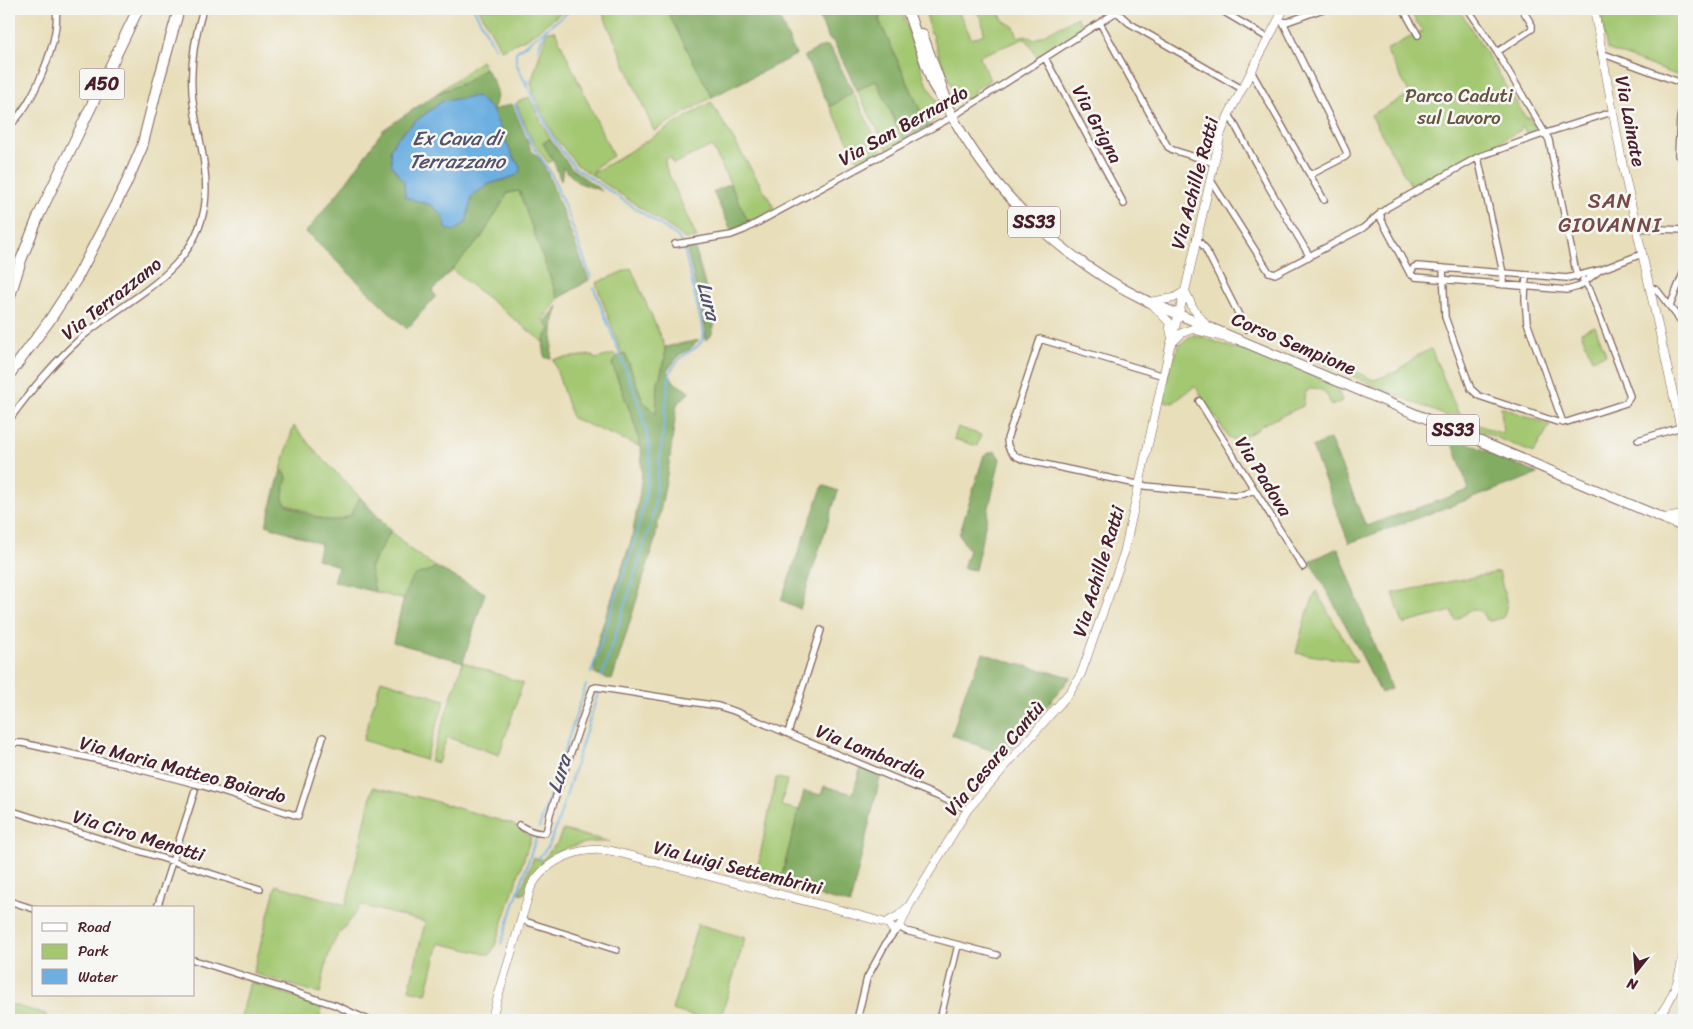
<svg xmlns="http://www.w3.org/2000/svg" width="1693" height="1029" font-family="Sriracha,sans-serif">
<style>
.green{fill:#a4c872;stroke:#77744e}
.forest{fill:#83ac64;stroke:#666648;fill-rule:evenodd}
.water{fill:#6dafe1;stroke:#5c6786}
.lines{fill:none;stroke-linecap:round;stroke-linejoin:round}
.stream{stroke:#6dafe1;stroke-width:2}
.street-casing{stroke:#81625d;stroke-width:8}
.secondary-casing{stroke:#81625d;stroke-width:9}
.primary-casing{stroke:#81625d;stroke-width:11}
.highway-casing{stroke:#81625d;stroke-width:12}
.street{stroke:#fff;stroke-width:5.5}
.secondary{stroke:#fff;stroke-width:8}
.primary{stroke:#fff;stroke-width:9}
.highway{stroke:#fff;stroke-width:10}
.labels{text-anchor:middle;stroke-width:5;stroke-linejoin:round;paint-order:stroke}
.shield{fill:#f6f6f2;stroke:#7e6067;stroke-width:1}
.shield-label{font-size:18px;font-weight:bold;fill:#4a1f2b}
.park-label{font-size:19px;fill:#655240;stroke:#f6f6f2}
.street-label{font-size:19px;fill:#4a1f2b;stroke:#f6f6f2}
.water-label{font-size:20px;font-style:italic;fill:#56516b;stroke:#f6f6f2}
.quarter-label{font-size:21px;letter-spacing:1px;fill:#764a49;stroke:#f6f6f2}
</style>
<rect width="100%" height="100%" fill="#f6f6f2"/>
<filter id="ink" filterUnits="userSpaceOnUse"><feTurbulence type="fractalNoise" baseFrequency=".02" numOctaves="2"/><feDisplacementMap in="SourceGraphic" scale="10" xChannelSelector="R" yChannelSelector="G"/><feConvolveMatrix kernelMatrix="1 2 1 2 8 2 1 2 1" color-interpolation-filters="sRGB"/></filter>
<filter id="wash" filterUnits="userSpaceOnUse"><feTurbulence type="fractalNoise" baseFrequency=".0096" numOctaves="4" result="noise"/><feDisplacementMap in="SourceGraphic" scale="20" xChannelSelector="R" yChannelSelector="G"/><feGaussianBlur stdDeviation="1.12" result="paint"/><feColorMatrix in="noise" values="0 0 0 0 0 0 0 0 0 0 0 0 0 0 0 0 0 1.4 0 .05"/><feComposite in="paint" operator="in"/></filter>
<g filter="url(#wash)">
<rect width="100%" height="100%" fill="#e8deba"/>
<path class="green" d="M479,9H566L529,37L501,50Z
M601,9H666L712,97L654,131Z
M882,9H901L926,82L939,105L938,114L928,127L879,20Z
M925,9H957L972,39L984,34L982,20L975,9H997L1003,20L1014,27L1018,37L1026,35L1034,40L1077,17L1083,28L1037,57L1026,38L979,56L990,80L973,91L975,96C965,101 958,98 953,89L933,39L934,35L931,33Z
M1409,9H1459L1526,118L1529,117L1536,129V131L1527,135L1523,127L1520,129L1521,130L1412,188L1371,115L1410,94L1386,50L1422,31Z
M1600,9H1684V78L1607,49Z
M547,31H555L613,156L597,166L592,174L711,102L775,209L749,223L712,146L673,164L671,157L665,159L666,168L697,238L684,239L681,235L577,165L554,136L534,95L531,83Z
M481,61L485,68L466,82L436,94Z
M876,80L904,140L887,149L857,90Z
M853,92L882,151L859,162L830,107Z
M529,97L550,139L543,143L553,160L548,163L533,142L516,103Z
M519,191L558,299L549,312L543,319L550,329L543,342L451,269L481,238L508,193Z
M631,268L665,347V360L658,382L656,415L643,401L625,354L622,355L596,283Z
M1595,326L1606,354L1592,359L1581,332Z
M1194,335L1201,336L1235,349C1250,344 1318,378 1336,386L1342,401L1331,406C1328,395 1324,388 1311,388L1305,393L1303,406L1262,425L1257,430L1235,441L1229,438L1195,386L1173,403L1163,401C1168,379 1170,343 1194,335Z
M1286,342L1374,380L1398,371L1415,357L1431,349L1458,412C1470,424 1488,428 1503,434L1501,407L1550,425L1533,453L1286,348Z
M615,354L616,357L612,364L633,419L641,447L572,418L553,359L592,355L595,359Z
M294,426L318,454L360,497L351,515L336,521L325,520L283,502C281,492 287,484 285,472L281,470L292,431Z
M958,427L981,435L977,446L954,439Z
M391,531L411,550L436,567L409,583L405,600L375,592C374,586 371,580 370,573C369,564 386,541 391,531Z
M1499,572L1507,605L1503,618L1490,621L1486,620L1482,612L1473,609L1455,620L1452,611L1403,624L1393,593Z
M1316,591L1357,662L1296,653L1304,622Z
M463,662L523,683L499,755L447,737L438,763L430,761Z
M381,680L445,700L425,760L363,740Z
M776,778L787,780L781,806L799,810L779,886L755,880Z
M373,787L427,799L512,824L531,837L495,946L490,955L439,943L426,994L409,990L425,922L360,905C353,920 343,927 335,940C326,955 324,977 320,994L253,973L276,885L346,905Z
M563,830L610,842C568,840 541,856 524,894L520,893L534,857L542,860L557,843Z
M698,924L745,938L720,1020H707L672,1010Z
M250,982L322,1006L319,1020H240Z
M9,1004L46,1014L45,1020H9Z"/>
<path class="forest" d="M666,9H775L796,55L712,97Z
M815,9H884L879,20L928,127L904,140L876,80L857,90L833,41L829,39Z
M824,46H828L831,49L853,92L830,107L804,56Z
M485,68C495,84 501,91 493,110L512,104L531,150L541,160L548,174L589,280L558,299L519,191L508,193L481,238L432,291L436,296L407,329L306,232L342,188L383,130L436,94L466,82ZM443,101L512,155L520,167L515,176L489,184L472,196L466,222L444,217L433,206L405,197L404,181L396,139L417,120Z
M550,139L571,168L602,191L577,182L563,167L561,181L553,160L543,143Z
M730,184L749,223L732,232L713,192Z
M694,244L715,323L711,336L705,340L706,332L686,246Z
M558,306L554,319L551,358H545L543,342L550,329L545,322Z
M699,340L690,349L679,355L667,371L675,383L690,392L677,404L669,464L655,540L612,680L594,673L598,640L632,538L640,491L642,470L641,447L633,419L612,364L616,357L625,353L643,401L656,414L658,382L665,360V347Z
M1450,435L1538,474L1349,543L1312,447L1330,439L1366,526L1469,490Z
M995,451L1000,459L975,570L963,568L969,550L959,535L984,455Z
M281,470L287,476C287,486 278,497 287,505C309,514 328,528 351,515L360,497L391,531L370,567L375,592L333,581L338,566L317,559L321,544L266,525Z
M823,485L838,491L800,609L781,600Z
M1338,548L1391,689L1381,693L1351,635L1310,561Z
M436,567L485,593L463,662L393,642C396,630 406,585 412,578C418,571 427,574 436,567Z
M983,653L1013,663L1071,677L1005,756L952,735L965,692Z
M861,766L881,774L850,904L779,886L804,791L821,795L824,786L853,794Z"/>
<path class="water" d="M477,96L492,110L512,155L520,167L519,173L515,176L489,184L472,196L466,222L455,231L446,229L444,217L433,206L405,197L404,181L392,166L390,150L396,139L417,120L443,101Z"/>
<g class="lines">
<path class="stream" d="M474,9L495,48
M572,9L516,52V63L552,137L574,167L678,237L684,249L704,334C702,347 692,349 683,356C677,360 674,367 670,372L653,516L602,677
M538,49L546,28
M526,87L529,79
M515,105L531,143L551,173L569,217L591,278
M591,673L636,535L645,500L650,461L649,443L639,404L594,288
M539,828L586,685
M538,859L549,845L556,828L598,693
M501,944L536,838"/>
</g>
</g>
<g filter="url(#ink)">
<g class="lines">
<defs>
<path id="street" d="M1219,9L1268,38
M1403,9L1418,35
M1468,9L1497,52L1549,140L1577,277
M1117,12L1129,23L1242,89
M1280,21L1287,22L1323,9
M1283,22L1346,151L1347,155L1345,157L1310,175
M1100,23L1168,147L1173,150L1214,163
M1497,52L1532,29V25L1522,9
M1601,53L1684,84
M1045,58L1124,204
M1251,71L1324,200
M1229,114L1267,184L1310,257
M9,126C33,106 60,40 56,9
M1678,155L1680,118L1684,100
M1478,157L1503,273V285
M1210,179L1269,272L1275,274L1363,228L1388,207L1478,157L1546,133L1612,112
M1381,212V219L1410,274
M1636,228L1684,230
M1196,238L1205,248L1246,329
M675,244L731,235L744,230L952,117L1121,9
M1443,268L1445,317L1471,389L1479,396L1557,422H1567L1626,403L1630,396L1590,290L1583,280
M1600,270L1578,287L1567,290L1415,277L1410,274L1414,267L1417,266L1567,278L1600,270L1642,254
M1526,275L1525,299L1527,322L1563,423
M1650,287L1657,290L1684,325
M1670,306L1684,271
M1164,376L1040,339L1007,439C1007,451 1015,457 1025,460L1146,486L1234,495L1244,494L1254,490
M1199,401L1303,567
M9,420C32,389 53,363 81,338C127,298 197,272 205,203C209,169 198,136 193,102C189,70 194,39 203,9
M1638,440L1681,427
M788,733L821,630
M9,743H22L122,765L200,785L298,816L323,737
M9,810L260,889
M519,825C527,830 535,834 545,833L547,829L550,814L591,693L593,688L596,687L718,706L734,711L968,809
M9,901L34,909
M157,908L195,791
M521,920L617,950
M899,927L906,931L997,955
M194,960L335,1005L368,1020
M857,1020L867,978L886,943L896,930
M940,1020L958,945"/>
<path id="secondary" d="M1594,9L1623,167L1684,443
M1185,291L1193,308L1206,325
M1149,302L1174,298L1185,291
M1151,303L1169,322L1171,334
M1171,344L1182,333L1192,329L1233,340
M1664,518L1684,515
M909,906L898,916L889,921V924L892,929L896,930L900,926L909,906L968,809L1070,692L1081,674L1124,553L1170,346L1185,291L1221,133L1229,114L1284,9
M491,1020L531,887C547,858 580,846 612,851L844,911L889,924
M1656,1020C1675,997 1679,979 1684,951"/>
<path id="primary" d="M949,110C992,193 1065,262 1149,302L1684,527"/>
<path id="highway" d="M907,9L933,84L949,110
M922,34L947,102
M9,299L21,260L39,215L138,9
M9,375L49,321L77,278L125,186L142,147L157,87L179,9"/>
</defs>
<use href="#street" class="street-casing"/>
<use href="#secondary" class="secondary-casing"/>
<use href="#primary" class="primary-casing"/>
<use href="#highway" class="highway-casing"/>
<use href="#street" class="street"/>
<use href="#secondary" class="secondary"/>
<use href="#primary" class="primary"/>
<use href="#highway" class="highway"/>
</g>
</g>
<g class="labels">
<g class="shield">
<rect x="79.5" y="68.5" width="45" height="31" rx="4"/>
<rect x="1008" y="206.5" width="52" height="31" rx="4"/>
<rect x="1427" y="414.5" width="52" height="31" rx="4"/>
</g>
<g class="shield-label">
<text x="102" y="90">A50</text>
<text x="1034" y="228">SS33</text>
<text x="1453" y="436">SS33</text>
</g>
<g class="park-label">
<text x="1459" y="102">Parco Caduti<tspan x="1459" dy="22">sul Lavoro</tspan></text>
</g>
<g class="street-label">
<text transform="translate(1631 121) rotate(79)" y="7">Via Lainate</text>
<text transform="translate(1098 124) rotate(62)" y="7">Via Grigna</text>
<text transform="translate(903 125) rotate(-29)" y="7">Via San Bernardo</text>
<text transform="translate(1194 183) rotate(-75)" y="7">Via Achille Ratti</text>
<text transform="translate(111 298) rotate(-38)" y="7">Via Terrazzano</text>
<text transform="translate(1294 343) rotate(23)" y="7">Corso Sempione</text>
<text transform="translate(1264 476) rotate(58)" y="7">Via Padova</text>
<text transform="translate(1098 571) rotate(-73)" y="7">Via Achille Ratti</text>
<text transform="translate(871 751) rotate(22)" y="7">Via Lombardia</text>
<text transform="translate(994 758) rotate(-50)" y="7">Via Cesare Cantù</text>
<text transform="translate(183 769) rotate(15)" y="7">Via Maria Matteo Boiardo</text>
<text transform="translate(139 835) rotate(17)" y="7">Via Ciro Menotti</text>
<text transform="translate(738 867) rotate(14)" y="7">Via Luigi Settembrini</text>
</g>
<g class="water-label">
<text x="457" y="145">Ex Cava di<tspan x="457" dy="23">Terrazzano</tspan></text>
<text transform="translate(709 301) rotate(75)" y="7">Lura</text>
<text transform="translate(559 774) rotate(-73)" y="7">Lura</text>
</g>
<g class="quarter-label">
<text x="1610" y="208">SAN<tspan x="1610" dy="24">GIOVANNI</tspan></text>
</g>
</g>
<rect width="1693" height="1029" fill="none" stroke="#f6f6f2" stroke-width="30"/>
<rect x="32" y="906" width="162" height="90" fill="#f6f6f2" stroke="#b1a0a2"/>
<rect x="42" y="923" width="25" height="8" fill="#ffffff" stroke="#b1a0a2"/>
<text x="78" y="932" font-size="15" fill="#4a1f2b">Road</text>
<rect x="42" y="944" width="25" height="15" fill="#a4c872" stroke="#b1a0a2"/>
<text x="78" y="956" font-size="15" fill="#4a1f2b">Park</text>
<rect x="42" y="969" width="25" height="15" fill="#6dafe1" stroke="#b1a0a2"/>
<text x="78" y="982" font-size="15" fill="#4a1f2b">Water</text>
<g transform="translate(1636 972) rotate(197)" stroke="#f6f6f2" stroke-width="4" paint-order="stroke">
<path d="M0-4L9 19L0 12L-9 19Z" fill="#4a1f2b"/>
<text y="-8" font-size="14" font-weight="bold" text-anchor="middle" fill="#4a1f2b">N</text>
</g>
</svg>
